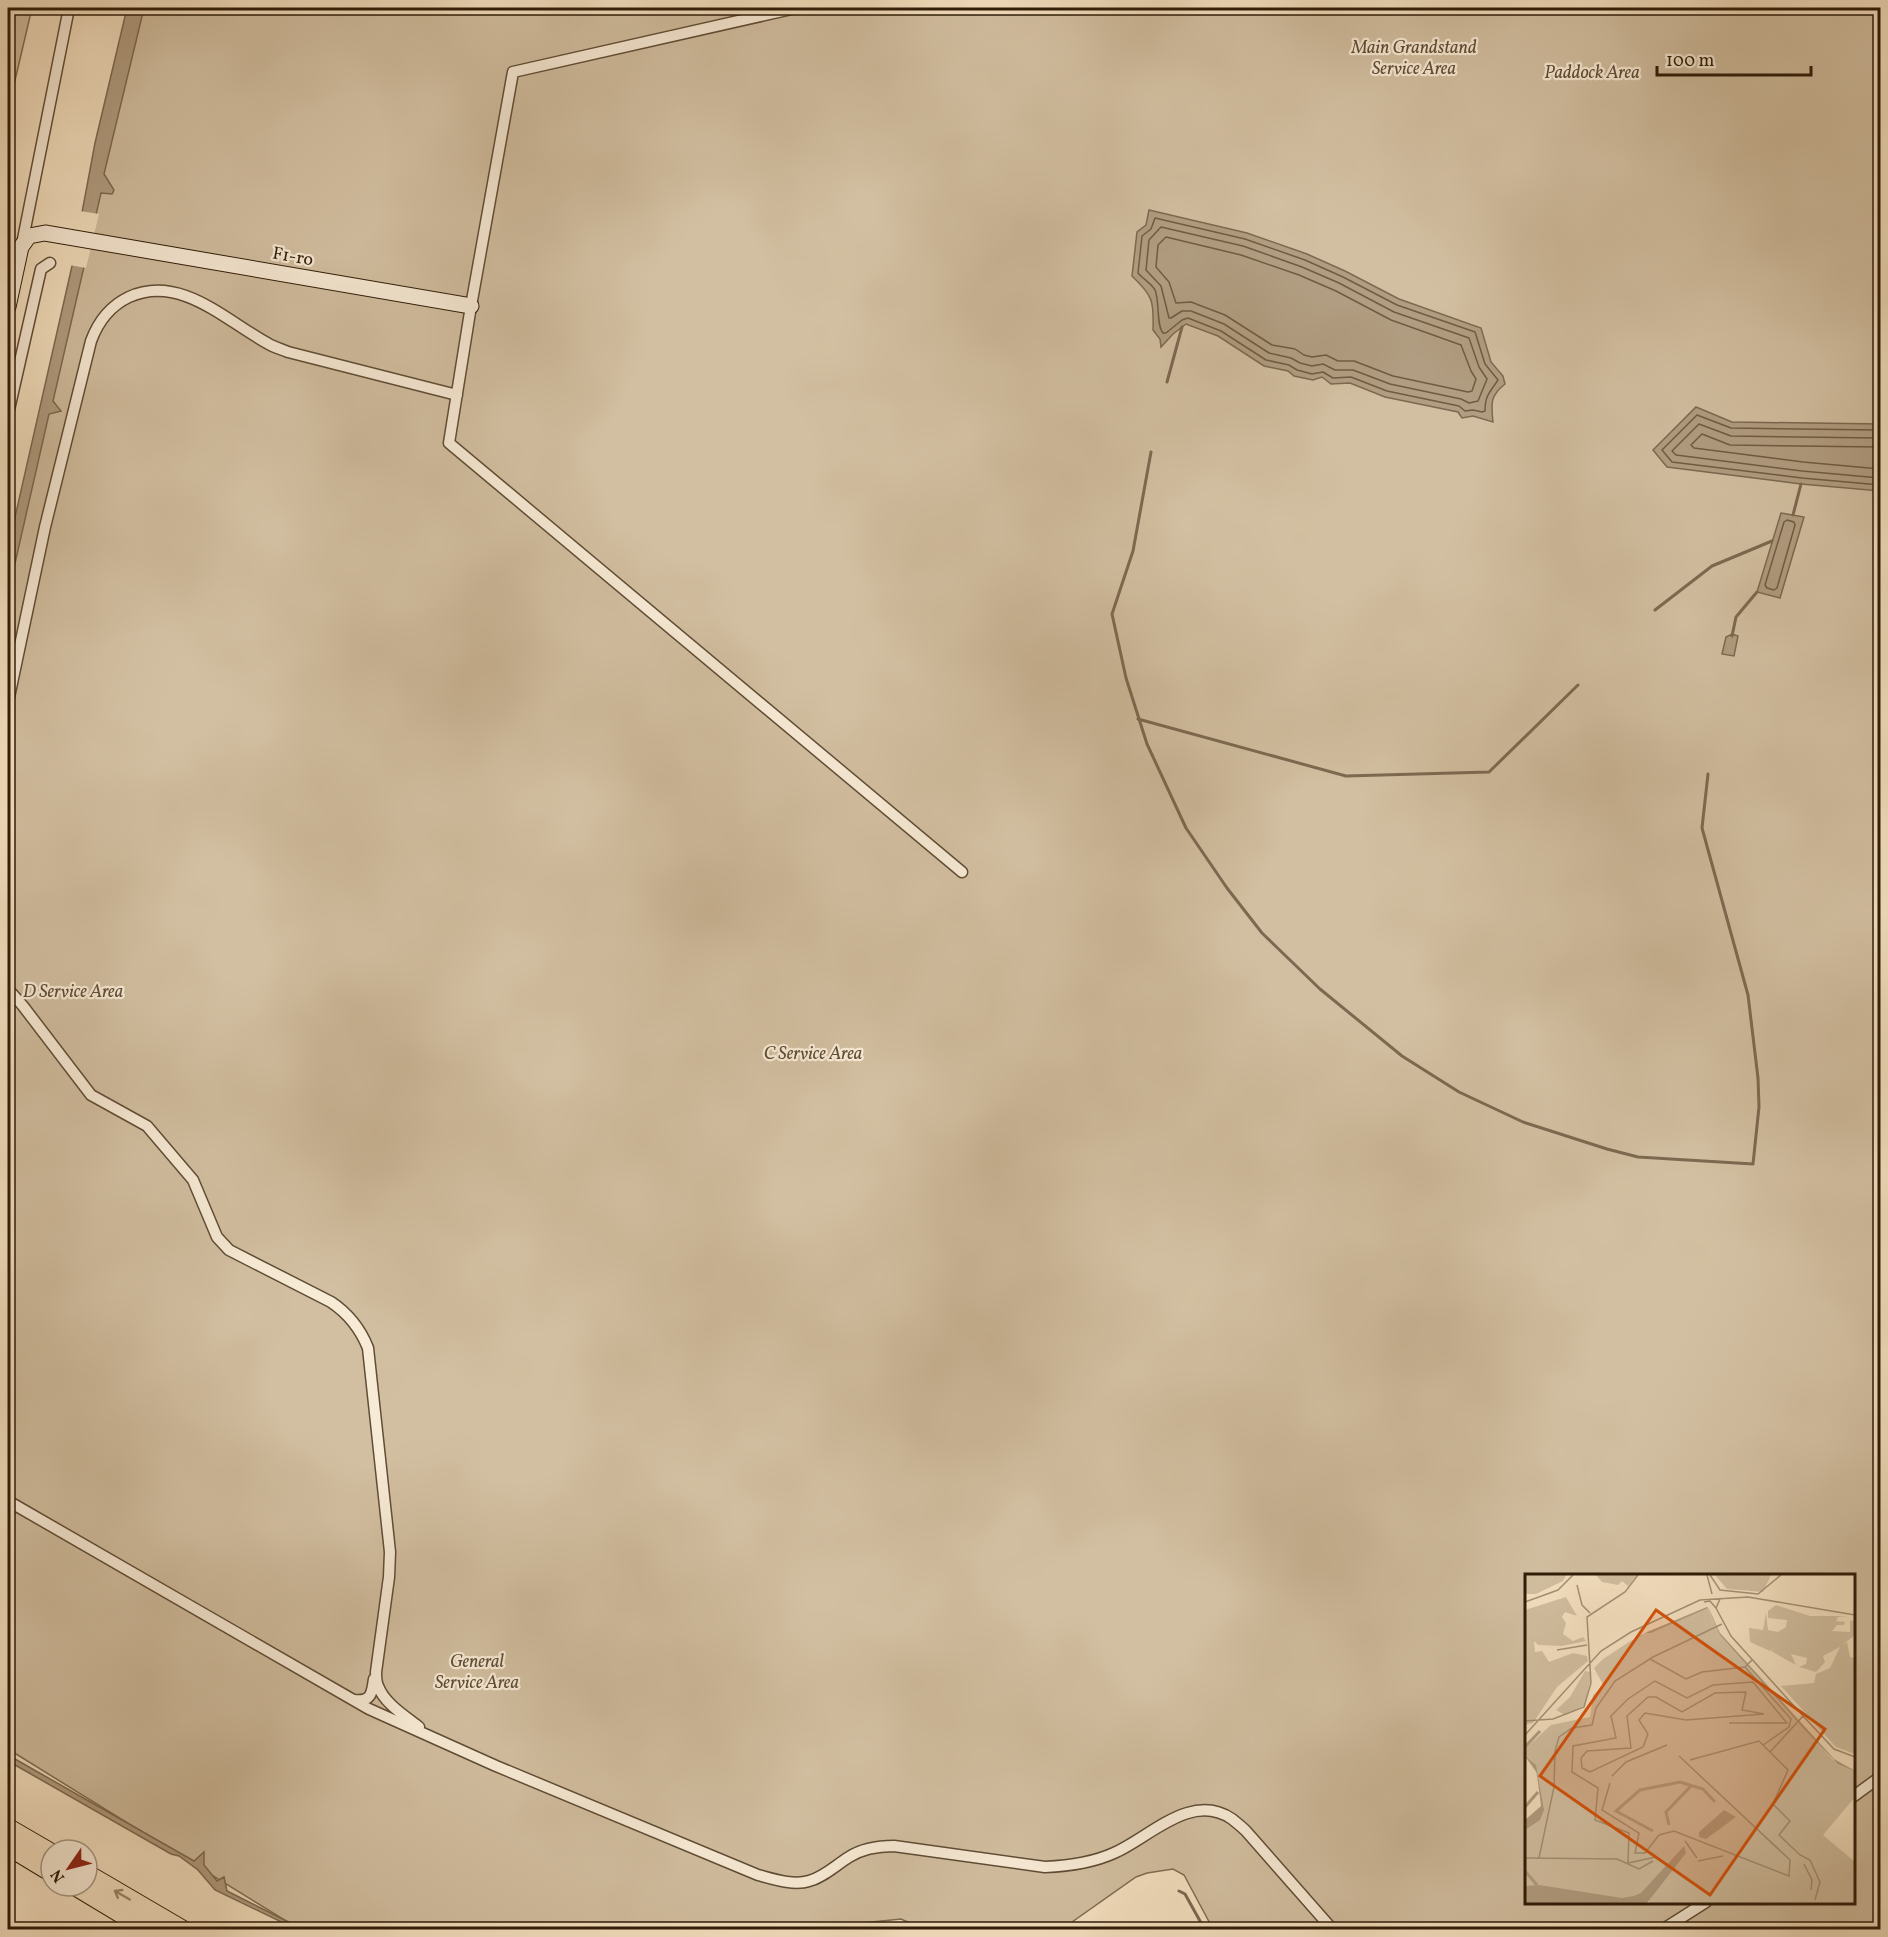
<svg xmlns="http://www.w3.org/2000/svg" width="1888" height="1937" font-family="Vollkorn,serif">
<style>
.green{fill:#d2bfa1;stroke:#806e54;stroke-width:1.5;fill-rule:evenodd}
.water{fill:#b19d81;stroke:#7d6951;stroke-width:1.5}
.pier{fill:#f4e0c0}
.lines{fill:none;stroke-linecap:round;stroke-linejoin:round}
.shore{stroke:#705c44;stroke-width:1.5}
.stream{stroke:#7d6951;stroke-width:3}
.street-casing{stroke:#604d36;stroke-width:13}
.secondary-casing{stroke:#2e1c08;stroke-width:17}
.highway-casing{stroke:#2e1c08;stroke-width:22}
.street{stroke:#f8ebd6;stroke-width:10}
.secondary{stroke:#f8ebd6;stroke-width:15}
.highway{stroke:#f4e0c0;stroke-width:20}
.oneway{stroke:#9b886d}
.labels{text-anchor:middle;stroke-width:4.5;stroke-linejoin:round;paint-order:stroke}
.park-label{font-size:18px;font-style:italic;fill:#5f4d36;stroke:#f8ebd6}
.street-label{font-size:18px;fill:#2e1c08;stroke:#f8ebd6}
.inset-river{fill:none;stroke:#b19d81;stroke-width:3}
.inset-road{fill:none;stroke:#a59276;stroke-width:1.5}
.view{fill:#d5530c;fill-opacity:0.15;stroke:#d5530c;stroke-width:3}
.inset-edge{fill:none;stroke:#2e1c08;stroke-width:3}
</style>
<rect width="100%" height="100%" fill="#f4e0c0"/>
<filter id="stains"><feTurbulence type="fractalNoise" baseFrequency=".00333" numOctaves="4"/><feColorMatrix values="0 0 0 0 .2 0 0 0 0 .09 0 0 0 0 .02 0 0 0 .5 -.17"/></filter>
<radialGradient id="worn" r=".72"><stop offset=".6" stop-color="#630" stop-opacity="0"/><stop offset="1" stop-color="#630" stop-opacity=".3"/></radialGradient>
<path class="green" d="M8,8H32L8,110Z
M137,8H1880V1929H1213L1184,1875L1173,1869L1147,1873L1136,1877L1062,1929H924L901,1919L852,1924L846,1930L306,1929L286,1921L8,1749V571ZM1526,1576H1854V1902H1526Z"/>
<path class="water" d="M127,8H144L104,174L114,190L112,194L101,193L53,401L61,411L49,414L8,594V548L72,266L95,143Z
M1149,210L1247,233L1307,254L1345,271L1399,299L1481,328L1491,362L1503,376L1505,384C1490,396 1491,403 1493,422L1473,416L1462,418L1458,412L1385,397L1350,383L1331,384L1322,377L1313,380L1294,376L1288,371L1264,366L1218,336L1186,324L1173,334L1161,347L1160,339L1153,330C1154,301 1153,296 1132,276L1137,232L1146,225Z
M1696,407L1732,422L1880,424V491L1801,484L1667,467L1653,450Z
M1781,513L1804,517L1780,598L1757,592Z
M1732,634L1738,636L1734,656L1722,654L1726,637Z
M8,1755L194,1861L204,1852V1865L217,1881L224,1877L227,1891L302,1929H296L215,1890L198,1870L179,1856L171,1854L8,1761Z"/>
<path class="pier" d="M80,211L99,214L86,268L69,265Z"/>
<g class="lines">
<path class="shore" d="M1155,218L1245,239L1305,260L1343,277L1397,305L1475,332L1485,364L1498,380C1490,392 1485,395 1485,411L1482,412L1473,410L1465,411L1459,406L1387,391L1351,377L1333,378L1323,372L1312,374L1297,370L1289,365L1266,360L1221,331L1188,318L1182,320L1166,333H1163C1156,325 1160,302 1155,290C1152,284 1143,279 1138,273L1142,236L1151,229Z
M1161,227L1243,246L1302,267L1339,283L1394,312L1469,338L1479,367L1487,379L1478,401L1469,403L1461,399L1390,384L1353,370H1335L1323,364L1312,366L1300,363L1291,358L1269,353L1224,324L1191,311H1182L1171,318H1169L1161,286L1146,270L1149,240Z
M1166,237L1241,255L1299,275L1336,291L1391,320L1461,345L1471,371L1476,379L1472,391L1468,392L1393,376L1354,361H1338L1326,355L1312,357L1304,355L1295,349L1272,345L1225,315L1191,302L1176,303L1169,282L1156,267L1158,245Z
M1880,430L1731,428L1697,415L1662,450L1672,462L1802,478L1880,485
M1880,438L1731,436L1699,424L1672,451L1676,455L1802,471L1880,478
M1880,447L1730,445L1702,434L1691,445L1694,448L1803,462L1880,469
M1787,520L1794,522L1795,525L1777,588L1774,590L1767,588L1765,585L1784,522Z"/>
<path class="stream" d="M1167,382L1182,327
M1151,452L1133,551L1112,614L1126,678L1147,744L1186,828L1227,888L1262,933L1320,989L1402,1056L1459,1092L1523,1122L1607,1149L1638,1157L1753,1164L1759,1107L1758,1078L1748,995L1702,828L1708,774
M1793,515L1801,484
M1655,610L1712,566L1772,541
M1732,636L1736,617L1757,592
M1138,719L1346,776L1489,772L1578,685
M1179,1891L1185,1894L1205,1930"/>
<defs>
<path id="street" d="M796,8L513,72L471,306L449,443L962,872
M22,244L69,8
M8,414L41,269L50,263
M8,702L45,527L91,341C98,322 110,306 129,297C180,274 225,320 267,343C273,347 281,349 288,352L457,395
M8,989L23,1006L91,1095L147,1126L193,1180L217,1237L229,1250L331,1302C349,1314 360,1328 368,1348L390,1552L389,1577L376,1672C376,1676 376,1682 378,1686C384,1703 405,1716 419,1727
M8,1501L369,1709L496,1766L758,1875C773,1879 794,1886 809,1881C824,1877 836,1865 849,1857C863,1848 878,1846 894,1846L1045,1867C1069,1866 1092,1863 1114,1853C1149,1838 1191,1791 1232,1819C1237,1823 1242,1827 1246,1831L1333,1930
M354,1700C371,1702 372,1694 374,1679
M1854,1796L1880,1777
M1662,1930L1706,1902"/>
<path id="secondary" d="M8,307L21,247L29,236L45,233L471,306"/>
<path id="highway" d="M8,1829L51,1854
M8,1845L51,1871
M87,1875L181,1930
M77,1886L150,1930"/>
</defs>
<use href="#street" class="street-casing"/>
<use href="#secondary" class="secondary-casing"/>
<use href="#highway" class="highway-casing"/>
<use href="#street" class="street"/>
<use href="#secondary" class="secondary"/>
<use href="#highway" class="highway"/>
</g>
<defs><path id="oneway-shaft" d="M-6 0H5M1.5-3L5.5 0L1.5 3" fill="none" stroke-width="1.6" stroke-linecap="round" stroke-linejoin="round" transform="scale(1.5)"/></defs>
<use class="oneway" href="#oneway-shaft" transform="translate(122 1895) rotate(-150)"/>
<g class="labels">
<g class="park-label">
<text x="1414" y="53">Main Grandstand<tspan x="1414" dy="21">Service Area</tspan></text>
<text x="1592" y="78">Paddock Area</text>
<text x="73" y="997">D Service Area</text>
<text x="813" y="1059">C Service Area</text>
<text x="477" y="1667">General<tspan x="477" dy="21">Service Area</tspan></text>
</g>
<g class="street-label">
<text transform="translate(293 256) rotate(10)" y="6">F1-ro</text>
</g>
</g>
<g transform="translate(1525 1574)">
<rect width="330" height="330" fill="#f4e0c0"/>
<path d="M0,1H41L38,7L11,20H0ZM71,1H112L103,12L97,7L93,11L77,8ZM190,1H246L238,18L202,15ZM41,23L52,42L40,38L37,43L41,49L38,60L48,67L58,63L61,67L37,72L13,71L9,67L10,78L17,77L24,88L48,79L62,82L63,87L32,113L8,149L0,151V36ZM251,31L285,42H323L313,43L311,47L320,48L319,51H312L307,57L325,58V47L330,46V61L316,72L322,68L325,83L330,84V180L311,173L256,112L289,109L291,100L305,94L315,73L298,82L300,88L291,98L274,93L281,90L282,84L266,80L271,91L246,77L249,73L245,77L225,68L224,54L238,56L241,39L243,56L253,58L261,53L262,46L243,44V37ZM182,33L194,59L308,186L330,196V223L298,261L330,288V329H124L123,320L107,326L0,318V250L14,240L17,233L10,192L0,183V175L26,151L65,143L68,121L79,112L69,94L78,85L114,62ZM60,97L65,98L66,104L60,131L40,141L31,136L45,123Z" fill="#d2bfa1"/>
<path d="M182,33L184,35L195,59L235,103L309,185L330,197L313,190L277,153L195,61L183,34L126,59H121L81,82L122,58ZM0,182L11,191L19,236L15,246L0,256V246L16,232L12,199ZM199,236L211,243L181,265L174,263V258ZM159,272L161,279L122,329H0V312L14,311L97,324L109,322L116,319Z" fill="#b19d81"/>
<path class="inset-river" d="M0,173L15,157M0,233L13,218M144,251L141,238L167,211M128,257L91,237L115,216L155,208L178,215L190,228M0,297L12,311"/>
<path class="inset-road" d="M182,1L187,20M185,1L195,16L233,20L256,1M52,11L57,31L65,39M0,28L33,16L48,1M179,28L185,27L191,34L195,25M191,34L206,62L278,142L245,178M32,76L62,71M125,85L161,105L177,98L220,93L227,86M220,93L266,145L264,153L238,171M221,118L217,136L239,140L161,146L120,139L114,146L123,160L118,173L65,198L57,194L56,184L62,177L106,174L102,142L123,123H131L157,138L190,119ZM278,142L309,175L330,183M0,147L28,145L59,133L66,109L62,43L100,18L113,1M0,161L76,77L106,58L175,26L223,23L330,41M165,186L234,167L263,196L248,230L265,247L254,261L275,281L285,286L295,308L290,326M87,202L101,188L142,171M85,209L77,236L114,259L110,279H120L134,261L149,257L264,302L265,286L154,182M160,267L172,284M131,283L103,289L104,259L70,246L73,214L47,198L48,172L91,164L86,142L103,125L130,107L162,124L188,111L228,108L262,149H204M0,284L92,285L114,295L128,287M14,284L29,213L30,177L34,163L47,154L67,151L71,134L90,107L128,83L197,50M173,287L198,282M279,290L287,306L286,316"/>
<path class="view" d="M131,36L300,155L185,321L15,202Z"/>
<rect width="330" height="330" class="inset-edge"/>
</g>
<rect width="1888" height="1937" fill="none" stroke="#f4e0c0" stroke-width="30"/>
<rect x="9" y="9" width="1870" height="1919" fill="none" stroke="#2e1c08" stroke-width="3"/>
<rect x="15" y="15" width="1858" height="1907" fill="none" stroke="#2e1c08" stroke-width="1.5"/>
<g transform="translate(69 1868) rotate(235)"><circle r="28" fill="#f8ebd6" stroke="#a79884" stroke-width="1.5"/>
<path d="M0-4.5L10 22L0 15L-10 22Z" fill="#8f2418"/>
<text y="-9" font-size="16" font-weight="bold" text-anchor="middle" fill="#2e1c08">N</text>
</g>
<path d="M1657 66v9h154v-9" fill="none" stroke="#2e1c08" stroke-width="3"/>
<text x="1666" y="66" font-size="18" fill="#2e1c08" stroke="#f8ebd6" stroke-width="4.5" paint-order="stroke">100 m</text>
<rect width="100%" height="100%" filter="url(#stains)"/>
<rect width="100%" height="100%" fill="url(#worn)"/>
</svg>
